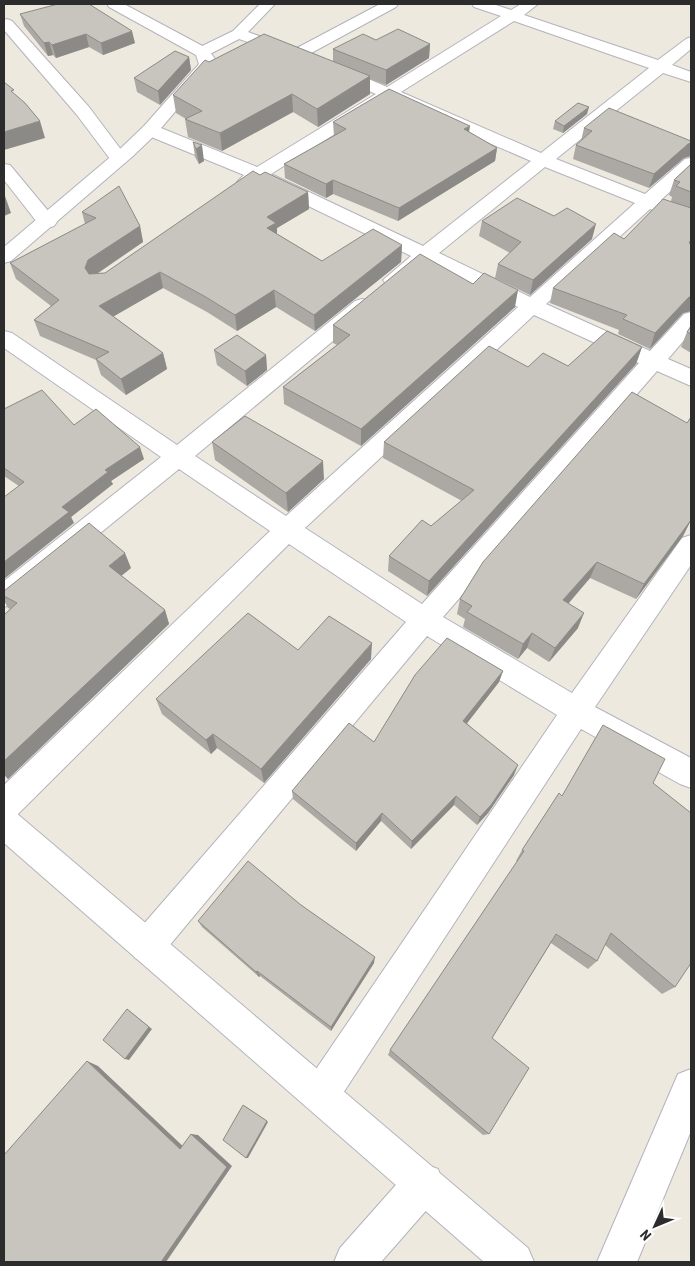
<svg xmlns="http://www.w3.org/2000/svg" width="695" height="1266" font-family="'Roboto Condensed',sans-serif">
<style>
.lines{fill:none;stroke-linecap:round;stroke-linejoin:round}
.minor-casing{stroke:#b3b3be;stroke-width:2}
.tertiary-casing{stroke:#b3b3be;stroke-width:2}
.minor{fill:#fff;fill-rule:evenodd}
.tertiary{fill:#fff;fill-rule:evenodd}
.wall{fill:#aca9a4}
.shaded-wall{fill:#8c8a86}
.building{fill:#c8c5bf;stroke:#8c8a86}
</style>
<rect width="100%" height="100%" fill="#ede9df"/>
<g class="lines">
<defs>
<path id="minor" d="M260,4H275L248,32L295,49L380,4H398L396,7L302,58H290L289,56L239,39L208,55H196L194,52L196,49L233,31Z
M472,4H493L511,10L521,4H538L524,15L658,60L686,39L691,37V49L672,65L691,72V82L663,73L556,159L645,194L685,159L691,158V172L661,200L691,212V225L650,209L546,304L650,351L684,314L691,312V332L668,359L691,369V386L657,371L443,617L572,693L682,538L691,535V565L595,707L691,758V788L680,784L581,729L334,1107L321,1112L308,1107L303,1094L308,1081L557,715L427,636L159,958L147,963L135,958L130,946L135,934L406,622L289,544L15,817L4,821V785L270,531L179,469L13,604L4,607V581L161,457L4,348V331L12,333L177,445L355,301L362,299L369,301L372,306L369,311L195,456L286,516L518,307L427,263C415,273 402,289 386,284L383,280L411,256L259,182L246,187L240,186L237,182L244,175L144,134L141,130L144,126L150,125L156,126L257,167L376,94L331,74L329,71L331,68H343L387,87L501,16L474,7ZM514,21L649,68L541,153L401,92ZM389,100L531,161L423,246L271,174ZM545,167L635,203L530,297L439,253ZM534,315L639,363L422,604L305,528Z
M7,19L12,21L89,107L128,159L125,163L119,164L113,163L77,115L4,30V20Z
M4,164L10,165L54,218L57,222L54,226L47,228L40,226L4,180Z
M691,1069V1131L637,1262H597L678,1074Z
M424,1164L438,1169L443,1183L438,1197L381,1262H334L340,1248L410,1169Z"/>
<path id="tertiary" d="M107,4H124L208,49L215,59V65L156,134L133,156L11,261L4,263V247L121,148L144,126L199,64L196,55L109,7Z
M4,808L15,812L528,1248L534,1262H484L4,843Z"/>
</defs>
<use href="#minor" class="minor-casing"/>
<use href="#tertiary" class="tertiary-casing"/>
<use href="#minor" class="minor"/>
<use href="#tertiary" class="tertiary"/>
</g>
<path class="wall" d="M20,14L135,43L103,55L89,47L56,58L53,55L48,56L24,26Z
M376,40L430,44L429,58L386,85L370,79V94L318,127L293,112L222,151L188,137L185,119H186L176,113L173,95L209,62L333,61V49Z
M189,57L191,70L160,105L137,92L134,78Z
M587,114L563,133L553,129L555,121Z
M333,122L469,132L497,148L495,161L398,221L333,194L326,198L285,178L284,164L334,136Z
M584,128L691,156L684,158L649,188L573,159L576,145L581,141Z
M193,142L204,161L199,164L195,157Z
M691,164V311L683,313L650,349L618,334L619,330L550,303L553,288L624,239L671,201L672,197L669,195L674,180Z
M260,175L308,192L309,209L277,228V234L322,261L402,245L401,262L315,331L276,307L237,331L207,312L163,288L113,316L163,353L167,369L126,395L101,375L96,360L40,336L34,320L51,306L16,279L10,263L85,224L82,212L140,226L143,242L97,274L105,273Z
M482,221L592,239L530,295L495,278L498,264L510,253L479,236Z
M515,307L361,446L284,404L283,387L337,345L333,343V325Z
M691,326V353L681,347L687,332Z
M642,347L636,364L427,596L388,571L389,556L431,526L462,501L383,458L384,442L528,367L568,366Z
M214,350L266,355L267,370L247,386L217,365Z
M4,409L74,425L144,459L111,481L113,484L71,517L74,523L4,476Z
M212,442L324,479L288,512L215,460Z
M691,520L683,536L636,599L590,578L568,603L578,628L549,662L527,648L518,659L463,627L465,619L457,614L460,599Z
M131,568L121,576L165,610L169,624L8,779L4,775V615L10,609L8,608L4,601V591Z
M298,650L371,659L264,783L217,748L211,754L162,714L156,699Z
M503,671L499,682L467,723L514,775L488,813L477,825L454,805L411,849L381,821L356,851L293,799L292,791L374,742Z
M653,783L675,987L662,994L605,945L597,961L588,969L551,943L492,1038L489,1134L483,1135L388,1055L390,1050L518,861H516L522,850L562,796Z
M301,905L374,963L331,1031L260,976L259,977L202,927L198,921Z"/>
<path class="shaded-wall" d="M132,31L135,43L103,55L101,43Z
M86,34L89,47L56,58L52,45Z
M49,42L53,55L48,56L44,43Z
M430,44L429,58L386,85V70Z
M189,57L191,70L160,105L158,91Z
M370,76V94L318,127L317,109Z
M292,94L293,112L222,151L220,133Z
M589,107L587,114L563,133L564,126Z
M40,121L45,138L4,150V132Z
M470,126L468,139L464,129Z
M691,143V156L684,158L649,188L654,174L688,144Z
M202,145L204,161L199,164L196,149Z
M497,148L495,161L398,221L399,208Z
M333,180V194L326,198V184Z
M308,192L309,209L277,228V239L267,228V217Z
M5,196L11,213L4,216V197Z
M596,224L592,239L530,295L533,280Z
M140,226L143,242L93,276L89,284L85,268L88,260Z
M402,245L401,262L315,331L314,315Z
M160,272L163,288L104,322L99,306Z
M274,290L276,307L237,331L235,315Z
M518,290L515,307L361,446V429Z
M689,297H691V311L683,313L650,349L655,333Z
M642,347L636,364L427,596L429,581Z
M163,353L167,369L126,395L121,379Z
M266,355L267,370L247,386L245,371Z
M140,447L144,459L111,481L113,484L71,517L74,523L4,579V562L62,507L105,470Z
M323,461L324,479L288,512L286,493Z
M691,520L683,536L636,599L644,584Z
M125,553L131,568L115,581L109,566Z
M597,562L590,578L558,616L563,600Z
M165,610L169,624L8,779L4,774V761Z
M584,613L578,628L549,662L555,648Z
M532,633L527,648L518,659L523,644Z
M372,643L371,659L264,783L261,769Z
M503,671L499,682L461,731L463,721Z
M213,734L217,748L211,754L206,740Z
M518,765L514,775L488,813L477,825L480,817Z
M456,796L454,805L411,849L412,841Z
M382,813L381,821L356,851V843Z
M375,957L374,963L331,1031V1027Z
M257,971L260,976L259,977L256,972Z
M127,1009L152,1029L129,1060L125,1059Z
M87,1061L98,1066L187,1150L180,1149Z
M245,1106L268,1122L248,1158H246Z
M191,1134L198,1135L232,1166L166,1262H161Z"/>
<path class="building" d="M58,4H89L132,31L101,43L86,34L52,45L49,42L44,43L20,14Z
M398,29L430,44L386,70L333,49L363,34L376,40Z
M264,34L370,76L317,109L292,94L220,133L185,119L202,111L173,95L205,60L209,62Z
M175,51L189,57L158,91L134,78Z
M4,82L14,90L11,91L25,103L40,121L4,132Z
M389,89L470,126L464,129L497,148L399,208L333,180L326,184L284,164L346,129L333,122Z
M578,103L589,107L564,126L555,121Z
M609,108L691,141V143L688,144L654,174L576,145L592,131L584,128Z
M193,142L202,145L196,149Z
M691,164V192L676,186L680,182L674,180Z
M253,171L260,175L265,172L308,192L267,217L276,223L267,228L322,261L373,229L402,245L314,315L274,290L235,315L204,296L160,272L99,306L163,353L121,379L96,359L109,352L34,320L59,300L10,263L96,218L82,212L119,186L140,226L88,260L85,268L89,274L105,273Z
M517,198L554,216L567,208L596,224L533,280L498,264L521,242L482,221Z
M663,199L691,208V240L689,243L691,244V297H689L655,333L623,319L627,315L553,288L614,233L624,239Z
M420,254L473,284L484,273L518,290L361,429L283,387L350,335L333,325Z
M691,326V334L687,332Z
M607,331L642,347L429,581L389,556L422,520L431,526L474,490L384,442L489,346L528,367L543,353L568,366Z
M237,335L266,355L245,371L214,350Z
M42,390L74,425L96,409L140,447L105,470L108,472L62,507L69,512L4,562V497L24,482L4,468V409Z
M632,392L687,423L691,417V520L644,584L597,562L563,600L584,613L555,648L532,633L523,644L467,612L472,606L460,599L483,562Z
M245,416L323,461L286,493L212,442Z
M89,523L125,553L109,566L165,610L4,761V615L17,603L4,596V591Z
M248,613L298,650L329,616L372,643L261,769L213,734L206,740L156,699Z
M447,638L503,671L463,721L518,765L491,805L480,817L456,796L412,841L382,813L356,843L292,791L349,723L374,742L415,675Z
M603,725L665,759L653,783L691,813V963L675,987L611,933L597,961L556,934L492,1038L529,1068L489,1134L390,1050L524,851L522,850L559,793L562,796Z
M248,861L301,905L375,957L331,1027L257,971L256,972L198,921Z
M127,1009L149,1027L125,1059L103,1040Z
M87,1061L180,1149L191,1134L227,1167L161,1262H4V1155Z
M243,1105L267,1121L246,1158L223,1140Z"/>
<rect width="695" height="1266" fill="none" stroke="#2c2c2c" stroke-width="10"/>
<g transform="translate(655 1226) rotate(226)" stroke="#ffffff" stroke-width="4" paint-order="stroke">
<path d="M0-4L9 19L0 12L-9 19Z" fill="#2c2c2c"/>
<text y="-8" font-size="14" font-weight="bold" text-anchor="middle" fill="#2c2c2c">N</text>
</g>
</svg>
